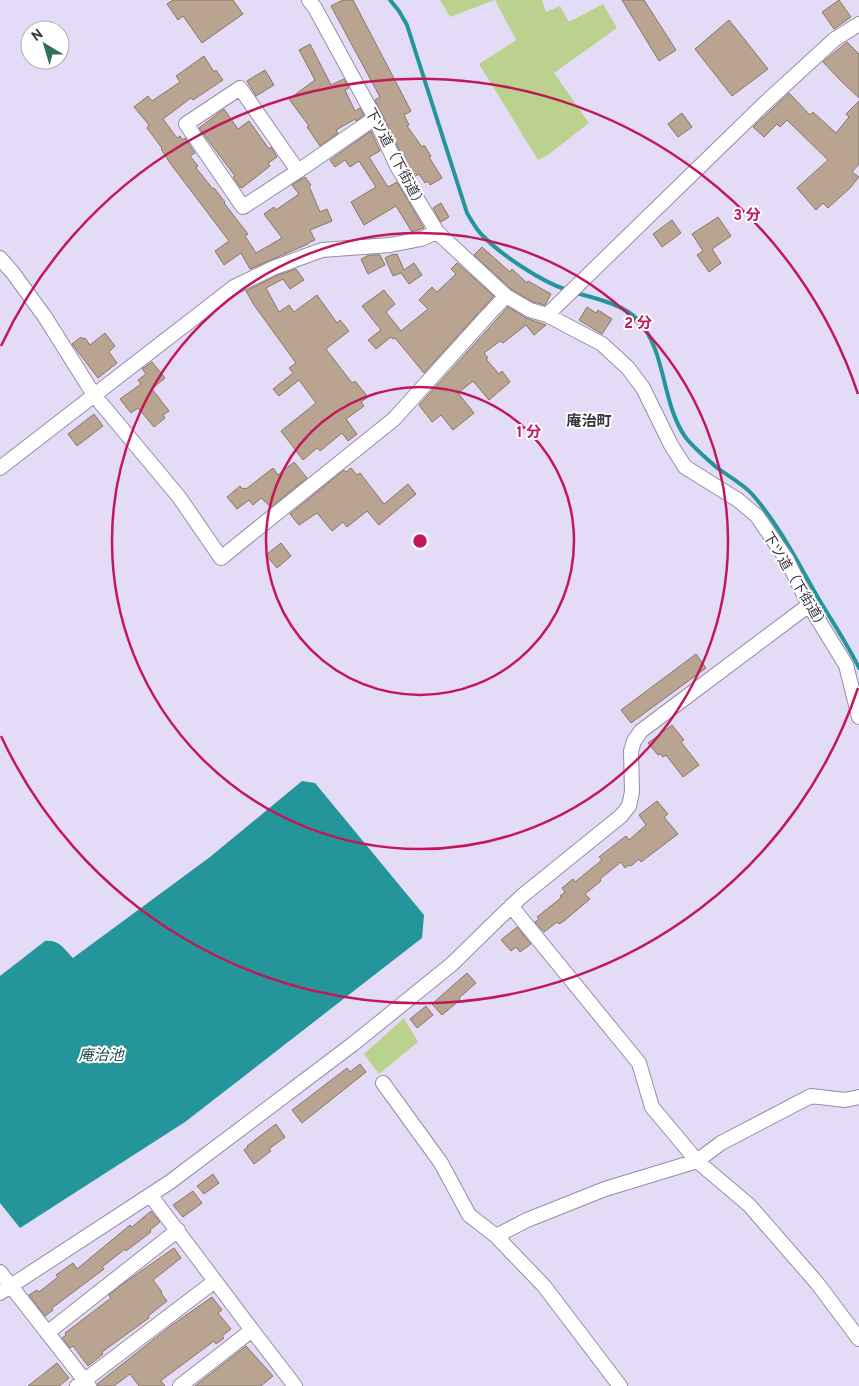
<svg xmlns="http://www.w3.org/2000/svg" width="859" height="1386" font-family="Overpass,'Noto Sans JP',sans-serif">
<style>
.green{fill:#bad28e}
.water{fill:#24969b}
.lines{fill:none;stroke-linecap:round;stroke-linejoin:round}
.stream{stroke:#24969b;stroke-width:4}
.building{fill:#b9a491;stroke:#897664}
.minor-casing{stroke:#958da5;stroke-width:16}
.minor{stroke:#fff;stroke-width:14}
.ring{fill:none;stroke:#c2185b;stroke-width:2.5}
.labels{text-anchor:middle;stroke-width:4;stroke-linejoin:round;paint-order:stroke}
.street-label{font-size:14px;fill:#38353f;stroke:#fff}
.neighbourhood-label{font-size:15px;font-weight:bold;fill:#38353f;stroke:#fff}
.water-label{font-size:15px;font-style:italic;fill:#1d4c4e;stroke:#fff}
.centre{fill:#c2185b;stroke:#fff;stroke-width:2.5}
.ring-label{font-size:15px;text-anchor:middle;font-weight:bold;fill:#c2185b;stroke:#fff;stroke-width:4;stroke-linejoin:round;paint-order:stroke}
</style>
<rect width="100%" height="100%" fill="#e4dcf6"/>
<path class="green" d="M440,0H542L546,12L560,6L569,22L603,4L617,28L554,73L589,123L548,155L538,160L479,64L516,40L495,0L450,17Z
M404,1018L418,1042L379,1074L364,1054Z"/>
<path class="water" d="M302,781L315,783L424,915L422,938L185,1122L20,1228L0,1203V976L45,941C59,939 64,949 73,958L210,857Z"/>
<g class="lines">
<path class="stream" d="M390,0L399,11L407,25L467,213C472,221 476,229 482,235C501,255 542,282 567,290
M576,293C595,298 625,305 638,320C667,352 661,403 686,438C694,448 706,458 716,467C728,476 742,483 752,494C779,525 797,561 817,596C831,620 847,643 859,668"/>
</g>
<path class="building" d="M173,0H233L243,14L202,43L183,16L178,20L167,4Z
M343,0H353L411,111L404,115L409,125L407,126L422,147L424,145L431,156L429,157L442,178L430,185L428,181L425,183L419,174L414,177L403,158L375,100L380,97L331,6Z
M622,0H644L676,50L659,61Z
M839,0L851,17L834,29L822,12Z
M729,20L768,69L732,96L695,49Z
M847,42L859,54V98L842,82L823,62Z
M310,44L331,85L344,79L349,88L345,90L355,111L360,108L364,115L356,121L355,119L336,130L338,133L320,146L307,127L309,126L289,99L315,80L299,50Z
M204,56L214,72L216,70L223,80L193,100L191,98L163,119L177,138L180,136L183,140L185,138L195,153L190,156L198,166L196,168L213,189L214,188L225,202L224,203L248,234L245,236L256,253L282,238L264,214L274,207L276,210L299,194L292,185L305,177L311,185L309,186L320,212L327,209L332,221L310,230L315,240L308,243V244L250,269L241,253L224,265L215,251L229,241L170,163L161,149L162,148L147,128L149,125L134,107L148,96L152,101L180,82L176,76Z
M265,70L274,85L256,96L247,81Z
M789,93L810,115L813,112L836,133L849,117L846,114L859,101V164L852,172L859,177L850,188L828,208L823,203L816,210L797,188L828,160L787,120L780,127L777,124L764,137L753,127Z
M224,109L238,129L249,121L269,149L271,147L277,157L268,163L270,166L242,188L240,187L233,177L235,176L199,128Z
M682,113L692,127L678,137L668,124Z
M371,131L380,151L369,157L388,187L397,182L424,228L412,232L396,206L364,225L351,202L376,187L359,161L350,167L345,160L335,167L330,160Z
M441,203L449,217L441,222L433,208Z
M718,217L731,236L712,249L721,263L709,272L697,255L703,251L692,234Z
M672,220L681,233L662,247L653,234Z
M482,247L510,272L512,269L527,283L528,281L551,294L545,305L533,302L511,289L474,255Z
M393,254L394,255L397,254L404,270L414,263L422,275L409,284L401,273L393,276L385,258Z
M369,255H380L385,265L368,274L361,259Z
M457,263L494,296L424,373L395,338L393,339L391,337L376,349L368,340L381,330L362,306L384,290L395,304L386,312L401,331L428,309L419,300L432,287L437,292L456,274L451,269Z
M296,269L304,280L290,289L283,279L266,288L279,312L289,305L294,312L317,295L337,323L340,320L349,331L326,349L352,383L355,381L368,397L361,402L364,406L346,419L357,434L348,441L342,433L320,451L317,448L303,460L281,431L316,403L299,380L279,396L273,389L293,373L289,368L296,363L254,305L246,291L276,276Z
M508,307L526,318L546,325L534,335L526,325L503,343L500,341L484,353L488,358L486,359L499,374L502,371L510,382L489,400L473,381L458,393L474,413L453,430L441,415L432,422L419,405Z
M587,307L596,313L598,310L612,319L602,334L579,320Z
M105,333L115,346L109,352L117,363L98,378L72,344L81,337L83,339L85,338L90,345Z
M152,362L165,378L152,389L169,411L163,415L165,418L154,427L138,408L131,413L120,399L141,384L138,380L146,374L142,369Z
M94,414L103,426L77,446L68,434Z
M294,462L307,478L271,507L261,498L253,505L249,500L237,509L227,497L240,486L243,489L245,488L246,489L273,468L278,475Z
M351,468L357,475L360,473L384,504L408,484L416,494L379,525L367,511L347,527L343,522L332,531L317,513L299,525L290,514L344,470L346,472Z
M281,543L291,556L277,568L266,555Z
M696,654L706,668L631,723L621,710Z
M672,725L684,740L681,742L699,765L683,777L666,755L663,757L660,754L658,755L648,743Z
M657,801L668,814L664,817L678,834L641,862L639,859L631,866L629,865L625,868L621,862L600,879L601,881L585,894L590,899L564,921L559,924L557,922L544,932L535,922L539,919L537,917L562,897L560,896L565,892L562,888L573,879L575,882L602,860L599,857L626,836L629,840L646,825L639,815Z
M517,927L531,944L520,952L516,947L511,951L501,940Z
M467,973L476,983L459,998L460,1000L442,1015L432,1004Z
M426,1006L433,1015L417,1028L410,1019Z
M360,1064L366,1072L302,1123L292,1110L347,1068L350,1072Z
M276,1124L285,1137L269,1149L271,1151L254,1164L244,1150L248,1147L247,1146Z
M213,1174L219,1183L204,1194L197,1186Z
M193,1191L202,1203L183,1217L173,1205Z
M151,1211L160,1222L150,1230L151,1232L126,1251L125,1249L102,1267L104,1269L52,1308L53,1310L45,1316L29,1295L37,1290L39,1292L58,1277L56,1275L73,1263L77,1269L130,1225L132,1227Z
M174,1248L181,1258L153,1280L162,1292L161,1293L167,1301L148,1316L149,1318L102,1352L103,1354L88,1366L73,1346L70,1348L62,1338L66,1335L65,1333L111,1298L109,1295L124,1283Z
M212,1297L222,1310L218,1313L231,1329L222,1336L224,1338L216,1344L214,1341L163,1379L161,1381L165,1386H139L130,1374L114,1386H98L97,1384L172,1325Z
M246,1346L273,1376L261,1386H195Z
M57,1363L69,1378L59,1386H28Z"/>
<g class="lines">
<defs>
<path id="minor" d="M309,0L315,8L375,118L397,166L437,232L506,296L530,310L547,315L602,344L628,368L643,388L671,445L685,467L738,500L757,516L787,560L809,605L846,665L859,717
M298,171L240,88L186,124L243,207L298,171L375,118
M0,258L13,273L45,317L94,395L179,497L221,558L394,419L488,315L506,296
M547,315L764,104L835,39L859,24
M0,468L234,287L273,268L322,250L390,245L421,239L437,232
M511,906L639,1063L652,1107L697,1161L749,1205L817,1283L859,1339
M383,1083L441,1163L469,1215L496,1236L544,1286L620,1386
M151,1196L252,1330L295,1386
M496,1236L527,1220L605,1189L697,1161L721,1143L811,1096L845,1100L859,1097
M0,1272L89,1386
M0,1293L170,1182L353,1044L452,964L500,917L522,896L621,816L629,806L632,792L631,751L634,741L641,731L809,605
M47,1333L178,1230
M77,1386L215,1281
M180,1386L252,1330"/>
</defs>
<use href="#minor" class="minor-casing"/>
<use href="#minor" class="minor"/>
</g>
<g class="ring">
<circle cx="420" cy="541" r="154"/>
<circle cx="420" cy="541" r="308"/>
<path d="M858 688A462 462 0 0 1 1 736M1 346A462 462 0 0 1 858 394"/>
</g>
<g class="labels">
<g class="street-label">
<text transform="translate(396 158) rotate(62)" y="5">下ツ道（下街道）</text>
<text transform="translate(796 581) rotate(59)" y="5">下ツ道（下街道）</text>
</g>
<g class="neighbourhood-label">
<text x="589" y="426">庵治町</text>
</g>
<g class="water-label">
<text x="101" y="1060">庵治池</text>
</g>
</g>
<circle cx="420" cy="541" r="8" class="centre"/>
<g class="ring-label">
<text x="747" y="220">3 分</text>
<text x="638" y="328">2 分</text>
<text x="529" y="437">1 分</text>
</g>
<g transform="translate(45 45) rotate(322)"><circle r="24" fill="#ffffff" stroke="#afaeb2"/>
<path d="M0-4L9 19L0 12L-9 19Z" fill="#356d55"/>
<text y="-8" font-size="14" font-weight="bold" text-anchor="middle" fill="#38353f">N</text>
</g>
</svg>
